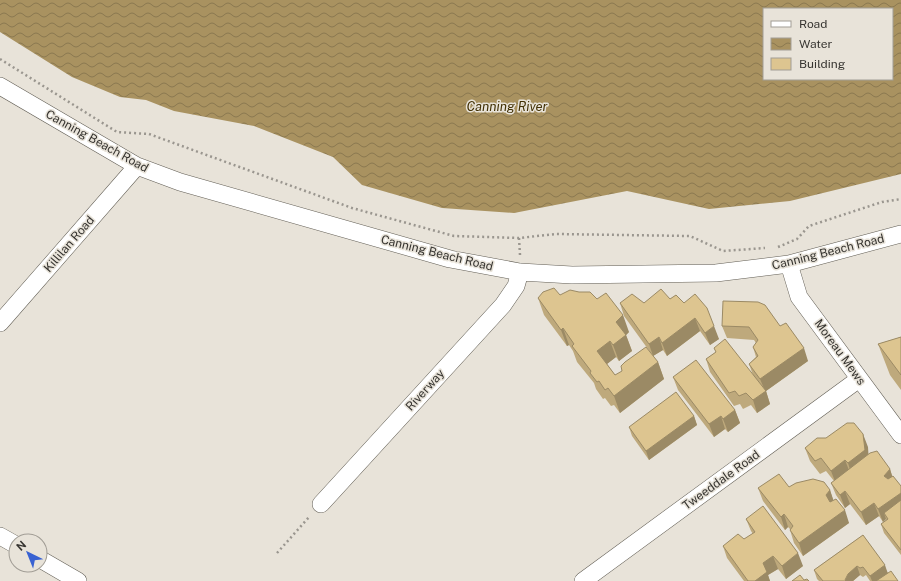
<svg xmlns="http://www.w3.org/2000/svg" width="901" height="581" font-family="'Public Sans',sans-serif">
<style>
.water{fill:url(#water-waves);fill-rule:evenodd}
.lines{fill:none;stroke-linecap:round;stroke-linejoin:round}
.minor-casing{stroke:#625e55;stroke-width:18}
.path{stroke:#9a968f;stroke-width:2.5;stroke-dasharray:2 3;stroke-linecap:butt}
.minor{stroke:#fff;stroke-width:17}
.wall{fill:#bea97c}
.shaded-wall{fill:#9b8a65}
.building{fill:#ddc590;stroke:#9b8a65}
.labels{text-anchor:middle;stroke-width:3;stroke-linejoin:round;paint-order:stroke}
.street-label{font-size:12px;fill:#363430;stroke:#e8e3d9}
.water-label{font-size:13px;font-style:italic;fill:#413004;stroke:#e8e3d9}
</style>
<defs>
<pattern id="water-waves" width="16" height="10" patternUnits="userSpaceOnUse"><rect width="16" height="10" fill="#a99260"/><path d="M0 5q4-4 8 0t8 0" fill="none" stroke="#8a7850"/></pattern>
</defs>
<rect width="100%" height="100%" fill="#e8e3d9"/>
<path class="water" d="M0,0H901V174L790,201L709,209L627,191L514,213L442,208L362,185L333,157L254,126L174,111L146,100L120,97L72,77L0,32ZM764,9H892V79H764Z"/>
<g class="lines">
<defs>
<path id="minor" d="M0,86L137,166L180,182L450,259L520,272L572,275L716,273L789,264L901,234
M789,264L799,297L901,435
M0,323L137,166
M321,504L503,305L516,286L520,272
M0,536L16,545
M40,559L78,581
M583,581L859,379"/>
</defs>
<use href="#minor" class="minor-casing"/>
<path class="path" d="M0,59L117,132L149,134L352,208L454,236L519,238L556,234L690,236L723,251L765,248
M519,238L520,255
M778,247L797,239L809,226L882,202L901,199
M277,553L310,516"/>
<use href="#minor" class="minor"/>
</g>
<path class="wall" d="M560,295L629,332L626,335L632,351L619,361L616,357L607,364L615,375L658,362L664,379L620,413L614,405L611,406L605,398L603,399L596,389L594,383L577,362L573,351L569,345L567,346L544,315L538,298Z
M676,295L719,339L710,345L700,331L667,356L663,350L653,356L624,316L620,303H644L670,299Z
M722,326H780L808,361L766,391L770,404L757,413L751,405L743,409L740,404L734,406L710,372L706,359L716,352L714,348L753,375L749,364L756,357L753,347L756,343L754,340L727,338Z
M901,337V390L890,375L878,344Z
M673,377L735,410L740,423L728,432L725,429L714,437L678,390Z
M694,416L697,425L649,460L632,436L629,427Z
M868,447V454L890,469L892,476L901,486V555L884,533L881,524L886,520V519L883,522L879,516L866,525L850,504L845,508L836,495L831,483L834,481L826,471L820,474L810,461L805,448Z
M789,487L830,490L833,500L849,523L803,556L794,543L790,530V529L788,527L785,530L763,501L758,488Z
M746,519L803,566L786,579L778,569L768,575L770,581H744L727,558L723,546L744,539L753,534L751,531Z
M863,535L888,573L898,581H870L866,575L863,577L860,575L853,581H819L817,579L814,570Z"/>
<path class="shaded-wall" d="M623,315L629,332L624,337L626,335L632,351L619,361L613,345L616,322Z
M695,318L700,331L667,356L662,343Z
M714,326L719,339L710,345L705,333Z
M563,328L569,345L567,346L561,330Z
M659,337L663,350L653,356L649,344Z
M610,341L616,357L603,367L597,351Z
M804,348L808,361L766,391L770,404L757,413L753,400L765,391L760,379Z
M658,362L664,379L620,413L614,396Z
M735,410L740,423L728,432L723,419Z
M694,416L697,425L649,460L646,451Z
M721,416L725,429L714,437L709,424Z
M863,434L868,447L869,463L852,476L848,463Z
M845,460L850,473L836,484L831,471Z
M890,469L894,482L889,489L884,476Z
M830,490L834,502L830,508L826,495Z
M845,491L850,504L845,508L840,495Z
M901,493V509L884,513L886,519L883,522L878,509Z
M874,503L879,516L866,525L861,512Z
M845,510L849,523L803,556L799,543Z
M784,514L788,527L785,530L781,517Z
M798,553L803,566L786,579L782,566Z
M773,556L778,569L768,575L770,581H755L763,563Z
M885,565L888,574L879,581H872L870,576Z
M857,566L860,575L853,581H845L848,574Z"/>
<path class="building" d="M554,288L560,295L570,290L579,292H590L597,299L606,293L623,315L616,322L626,335L613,345L610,341L597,351L615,375L622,371L621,366L625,362L646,347L658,362L614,396L608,388L605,390L599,381L597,382L590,373L591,371L572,346L574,344L563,328L561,330L538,298L543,292Z
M661,289L670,299L676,295L684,303L695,294L707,308L714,326L705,333L695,318L662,343L659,337L649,344L620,303L632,294L644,303Z
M723,301L758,302L765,305L780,326L786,323L804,348L760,379L749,364L758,356L753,347L758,340L749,327L722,326Z
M901,337V375L878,344Z
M725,339L766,391L753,400L746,393L739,396L735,391L729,393L706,359L716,352L714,348Z
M696,360L735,410L723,419L721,416L709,424L673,377Z
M676,392L694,416L646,451L629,427Z
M847,423H854L863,434L865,450L848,463L845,460L831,471L821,458L815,461L805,448L817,438H826Z
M877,451L890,469L884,476L888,479L893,476L901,486V493L878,509L874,503L861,512L845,491L840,495L831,483L870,453Z
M779,474L789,487L796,483L813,479L824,482L830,490L826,495L830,502L836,499L845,510L799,543L790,530L793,526L784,514L781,517L758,488Z
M901,500V550L881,524L888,519L884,513Z
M763,506L798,553L782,566L773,556L763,563L767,572L755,581H748L723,546L738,534L744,539L755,532L746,519Z
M863,535L885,565L870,576L863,567L860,568L857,566L848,574L845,580L846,581H823L814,570Z
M891,571L898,581H876Z
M800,575L804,580L807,579L809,581H792Z"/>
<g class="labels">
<g class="street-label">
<text transform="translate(97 141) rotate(29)" y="4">Canning Beach Road</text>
<text transform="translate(69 244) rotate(-49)" y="4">Killilan Road</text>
<text transform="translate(828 252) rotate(-14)" y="4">Canning Beach Road</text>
<text transform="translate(437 253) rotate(14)" y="4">Canning Beach Road</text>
<text transform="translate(840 352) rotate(54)" y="4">Moreau Mews</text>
<text transform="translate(425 390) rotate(-48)" y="4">Riverway</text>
<text transform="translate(721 480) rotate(-36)" y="4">Tweeddale Road</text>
</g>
<g class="water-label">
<text x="507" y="111">Canning River</text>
</g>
</g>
<rect x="763" y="8" width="130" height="72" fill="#e8e3d9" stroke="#a19d95"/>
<rect x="771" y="21" width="20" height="6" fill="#ffffff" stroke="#a19d95"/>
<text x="799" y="28" font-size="12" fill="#363430">Road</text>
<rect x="771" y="38" width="20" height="12" fill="url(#water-waves)" stroke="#a19d95"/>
<text x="799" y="48" font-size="12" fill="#363430">Water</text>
<rect x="771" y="58" width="20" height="12" fill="#ddc590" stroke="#a19d95"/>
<text x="799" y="68" font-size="12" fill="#363430">Building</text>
<g transform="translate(28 553) rotate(317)"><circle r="19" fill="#e8e3d9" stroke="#a19d95"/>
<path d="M0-3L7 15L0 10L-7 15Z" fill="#3962d2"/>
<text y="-6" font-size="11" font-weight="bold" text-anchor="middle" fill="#363430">N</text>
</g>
</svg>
